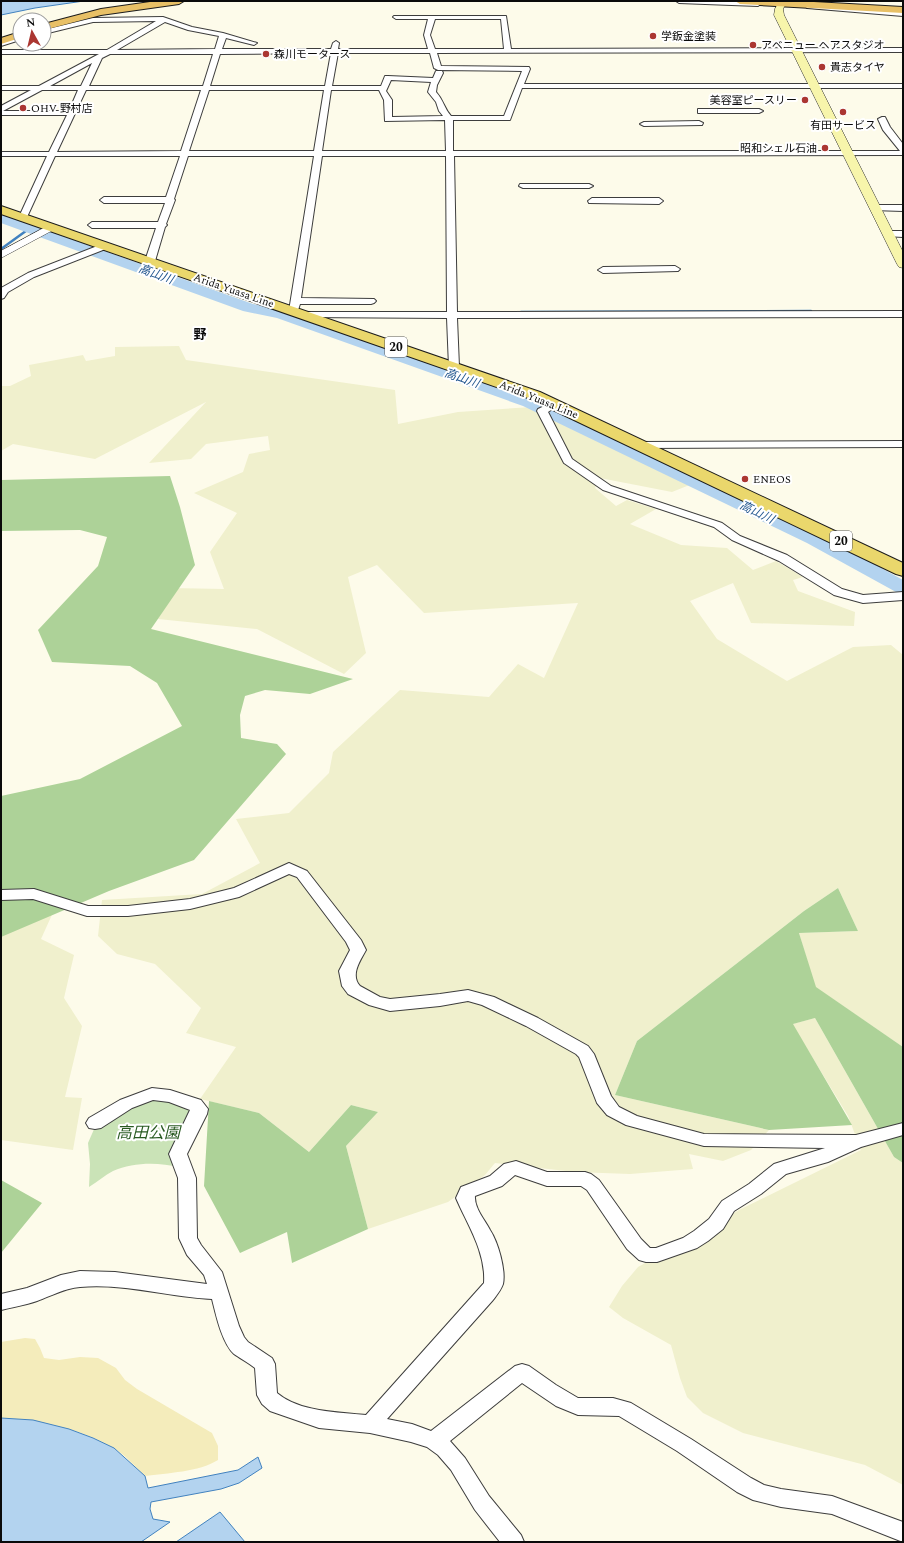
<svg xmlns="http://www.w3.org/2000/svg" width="904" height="1543" font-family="Spectral,'Noto Sans JP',serif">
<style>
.farmland{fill:#f0f0cd}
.green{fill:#cae3b7}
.forest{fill:#add298}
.sand{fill:#f4ecbb}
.water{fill:#b3d3ef;stroke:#4282bf}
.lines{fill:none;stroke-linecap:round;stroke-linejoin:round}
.stream{stroke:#4282bf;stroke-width:2.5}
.river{fill:#b3d3ef;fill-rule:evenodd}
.minor-casing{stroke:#3d3d3d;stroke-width:2}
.tertiary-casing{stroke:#3d3d3d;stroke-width:1}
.secondary-casing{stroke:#2c2c2c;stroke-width:1}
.primary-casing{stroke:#1b1b1b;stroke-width:2}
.trunk-casing{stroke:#1b1b1b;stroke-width:2}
.minor{fill:#fff;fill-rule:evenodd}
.tertiary{fill:#fff;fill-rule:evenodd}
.secondary{fill:#f7f5ab;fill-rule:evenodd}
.primary{fill:#ead76c;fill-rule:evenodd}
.trunk{fill:#e8c066;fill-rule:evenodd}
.poi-dot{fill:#ab3631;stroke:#fff;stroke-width:1.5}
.labels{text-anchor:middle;stroke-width:4;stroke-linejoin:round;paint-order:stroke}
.far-poi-label{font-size:11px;fill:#0a0a0a;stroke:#fff;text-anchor:start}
.far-street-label{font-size:11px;fill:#0a0a0a;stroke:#fff}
.far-water-label{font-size:12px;font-style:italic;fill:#21558e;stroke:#fff}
.shield{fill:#fff;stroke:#545454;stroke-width:1}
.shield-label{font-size:12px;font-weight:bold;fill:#0a0a0a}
.far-quarter-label{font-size:13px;font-weight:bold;fill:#0a0a0a;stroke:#fff}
.near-park-label{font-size:16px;font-style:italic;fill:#295a22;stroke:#fff}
</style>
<rect width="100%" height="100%" fill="#fdfbea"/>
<path class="farmland" d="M179,346L186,360L395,390L398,424L458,412L532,407L692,484L672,492L600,478L595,488L616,506L627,500L656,509L630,524L681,545L727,548L753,570L776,561L803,577L793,580L798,591L855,612L854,626L751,623L733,583L690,601L717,639L787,681L853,647L891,645L903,655V1047L815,987L799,933L858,931L838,888L804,911L637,1041L615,1095L769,1130L751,1150L723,1161L689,1154L693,1169L630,1174L575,1172L495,1163L485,1175L448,1202L368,1229L346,1146L378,1112L351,1105L309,1152L259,1113L200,1099L236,1047L186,1033L201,1008L155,964L117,954L98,936L102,900L202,894L260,863L236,819L289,813L329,773L333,752L400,690L489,697L518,664L544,678L578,603L424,613L377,565L348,577L366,653L344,674L257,629L158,619L170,588L224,589L210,552L237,513L194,493L243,472L249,454L270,450L268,436L206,444L191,459L149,463L206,402L95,459L13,444L1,451V386H10L31,376L29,365L83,355L86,361L115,356V347Z
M1,907L55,908L41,939L74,955L64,998L82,1026L65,1097L82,1098L73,1150L1,1140Z
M815,1018L894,1157L903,1163V1485L865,1465L743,1433L703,1413L687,1397L680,1378L671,1345L623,1318L609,1307L622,1286L638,1267L741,1209L861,1150L848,1116L792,1024Z"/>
<path class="green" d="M151,1096L192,1105L179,1167C158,1162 133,1162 113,1171C105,1175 97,1182 89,1187L90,1164L88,1143L95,1127Z"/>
<path class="forest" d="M170,476L180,507L195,565L151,629L353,679L310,694L265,690L245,696L240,715L241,738L277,744L286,754L194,860L109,891L1,937V796L80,779L182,726L157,683L130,666L52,662L38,630L98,566L107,537L80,530L1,531V480Z
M838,888L858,931L799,933L816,987L903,1047V1163L894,1157L815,1018L793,1024L852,1125L769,1130L615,1095L637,1041L804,911Z
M209,1101L259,1113L309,1152L351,1105L378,1112L346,1146L368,1229L292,1263L287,1232L240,1253L204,1186Z
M1,1180L42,1203L1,1253Z"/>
<path class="sand" d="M25,1338L35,1339L40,1348L44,1358L59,1360L80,1357L98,1358L116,1368L125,1380L137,1389L212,1433L218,1446V1460C199,1472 167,1473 145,1476C135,1467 125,1454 113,1448C79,1428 39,1420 1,1418V1342Z"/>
<path class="water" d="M1,1H84L35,8L1,15Z
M1,1418L33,1420L69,1429L93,1438L114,1448L145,1476L148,1488L238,1470L258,1457L262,1468L239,1483L221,1489L151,1502L150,1509L153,1519L170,1522L141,1542H1Z
M220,1512L245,1542H176Z"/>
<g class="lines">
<path class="stream" d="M1,249L30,228
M521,312L811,311
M281,314H288"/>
<path class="river" d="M1,214L253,304L287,311L535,398L821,535L903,580V594L896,592L807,543L523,406L277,318L243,311L1,223Z"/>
<defs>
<path id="minor" d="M676,1L758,2L761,4L758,6L679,3Z
M809,5L903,12V16L807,8L806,7Z
M394,16H506L511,49L903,48V52L437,53L441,66L529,67L530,69L524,84H903V88H522L510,120H453V151H900L883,130L878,119L882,117H885L890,127L903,144V155L454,156L457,312L903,311V317L457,318L459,367L454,370L449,367L447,318L303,317L301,315L306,312H447L446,156H322L301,298L374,299L376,301L374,303L371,304H300L297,313L294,314L289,311L314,156H188L174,199L175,200L166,224L167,225L165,227L155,261L150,264L145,261L156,228H92L88,225L92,222H158L165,203H104L100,200L104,197H166L180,156H55L27,217L23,220L19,217L47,156H1V152H49L67,115H1V106L31,90H1V86H39L99,54H1V50H107L156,21L93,22L44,34V30L93,18L163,17L192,27L223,33L257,43L254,45L226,38L222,49H331L333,43L336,41L339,43L338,49H428L424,35L428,19H396L393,17ZM435,19H501L504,49H435L430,35ZM165,22L188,30L219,36L215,49L117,50ZM331,53L325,86H210L220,54ZM338,53H430L434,68L438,70L522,71L504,116H451C444,108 444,101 436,92L437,85L443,73L442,71H436L433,78L388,76H385L381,86H332ZM110,54H213L203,86H89L102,58ZM92,63L81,86H50ZM391,80L431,82L428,92L436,102L439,111L443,116L392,117V100L386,91ZM42,90H78L69,111H3ZM86,90H201L181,151L57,152ZM209,90H324L314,151H189ZM331,90H379L384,100L385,121L445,120L446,151H322Z
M20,36V40L1,46V42L10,39V37Z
M698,109H759L763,111L759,113H698Z
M699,121L703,123L702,125L644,126L640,124L644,122Z
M520,184H589L593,186L589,188H523L519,186Z
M592,198H659L663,201L659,204L589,203L588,201Z
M875,205H903V211L872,210L871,208L872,206Z
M888,231H903V237L885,236L884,234Z
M105,243L108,244L109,246L108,248L34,277L8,292L4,298L1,299V288L28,273Z
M675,266L680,269L678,271L603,273L598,270L603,267Z
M555,401L560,404L548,412L572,459L611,486L722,523L740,536L787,555L842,589L863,595L903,592V600L863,603L834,595L779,561L732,540L714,527L603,490L564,463L537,411L538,409Z
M903,441V447L639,448L634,445L639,442Z
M289,863L307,871L361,940L366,950C360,961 350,975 360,986L380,997L390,999L440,994L468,990L494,997L538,1018L588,1046L594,1054L611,1096L619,1107L637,1116L704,1134L856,1135L903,1123V1135L861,1147L828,1162L786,1174L761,1194L734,1211L723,1229L708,1241L697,1248L657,1262H646L639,1260L627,1249L587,1190L581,1186H547L515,1175L502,1186L475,1196C474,1208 485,1220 490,1230C498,1242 506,1270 503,1284C501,1290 496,1296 493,1300L387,1419L412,1424L431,1431L515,1366L522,1364L529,1366L556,1385L578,1398H613L631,1403L691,1439L751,1478L764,1485L781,1489L832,1496L903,1522V1542L832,1514L781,1507L753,1500L737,1492L677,1451L619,1416L578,1415L556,1406L522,1383L450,1441L465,1458L489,1496L521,1535L524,1542H500L475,1510L451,1470L438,1455L427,1447L411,1442L370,1433L319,1428L270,1411L262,1404L257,1395L255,1368C249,1363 241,1359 234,1354C222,1343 216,1315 212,1299C168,1297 125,1283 80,1287C65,1288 51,1296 37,1301C25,1305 13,1307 1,1310V1294L27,1288L61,1275L80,1271L115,1272L207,1284L204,1275L187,1255L179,1238L178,1178L169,1154L190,1110L169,1102L153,1100L132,1108L101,1128L95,1129L89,1128L86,1123L89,1118L120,1100L152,1088L170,1090L201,1100L208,1109L207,1114L187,1154L196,1178L197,1238L201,1245L222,1272L239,1326L244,1337L248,1342L272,1358L275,1364L277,1393C299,1412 338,1412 366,1415L484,1283C486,1252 468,1226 456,1198L461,1187L490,1176L504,1164L516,1161L547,1172H585L591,1174L599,1180L641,1239L650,1248H656L683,1238L694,1231L709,1219L722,1201L749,1184L774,1164L825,1148L704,1146L626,1125L607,1115L597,1103L579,1057L576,1054L526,1026L482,1005L468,1001L440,1006L390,1011L369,1005L348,994L342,986L339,971L350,950L346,942L297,877L289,874L239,897L190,909L128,916H87L33,899L1,900V890L34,889L88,906H128L190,899L234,888Z"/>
<path id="tertiary" d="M51,224L56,227L55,229L1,258V251Z"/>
<path id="secondary" d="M779,1H787L783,9L784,15L903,252V268L899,267L897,264L774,15L775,9Z"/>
<path id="primary" d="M1,206L540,392L903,563V576L896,574L528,398L1,214Z"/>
<path id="trunk" d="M157,1H184L179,4L101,15L44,30V24L101,9Z
M735,1H796L903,7V13L740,4Z
M20,32V38L1,44V38Z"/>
</defs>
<use href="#minor" class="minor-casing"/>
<use href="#tertiary" class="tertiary-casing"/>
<use href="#secondary" class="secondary-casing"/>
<use href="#primary" class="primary-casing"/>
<use href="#trunk" class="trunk-casing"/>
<use href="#minor" class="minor"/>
<use href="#tertiary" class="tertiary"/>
<use href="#secondary" class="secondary"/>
<use href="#primary" class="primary"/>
<use href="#trunk" class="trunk"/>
</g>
<g class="poi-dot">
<circle cx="653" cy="36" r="4"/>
<circle cx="753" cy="45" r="4"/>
<circle cx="266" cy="54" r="4"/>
<circle cx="822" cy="67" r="4"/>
<circle cx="805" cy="100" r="4"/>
<circle cx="23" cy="108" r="4"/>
<circle cx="843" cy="112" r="4"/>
<circle cx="825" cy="148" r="4"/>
<circle cx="745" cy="479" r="4"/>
</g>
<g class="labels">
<g class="far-poi-label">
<text x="661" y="40">学鈑金塗装</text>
<text x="761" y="49">アベニュー ヘアスタジオ</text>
<text x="274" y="58">森川モータース</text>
<text x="830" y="71">貴志タイヤ</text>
<text x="797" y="104" text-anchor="end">美容室ピースリー</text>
<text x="31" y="112">OHV 野村店</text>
<text x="843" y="129" text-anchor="middle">有田サービス</text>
<text x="817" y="152" text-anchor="end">昭和シェル石油</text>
<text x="753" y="483">ENEOS</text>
</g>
<g class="far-street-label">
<text transform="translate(234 290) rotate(19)" y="4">Arida Yuasa Line</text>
<text transform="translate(539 399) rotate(22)" y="4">Arida Yuasa Line</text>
</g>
<g class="far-water-label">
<text transform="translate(156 274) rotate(20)" y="4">高山川</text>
<text transform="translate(462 378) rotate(19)" y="4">高山川</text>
<text transform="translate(757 512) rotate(26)" y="4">高山川</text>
</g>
<g class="shield">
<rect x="385" y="337" width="22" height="20" rx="3"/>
<rect x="830" y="531" width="22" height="20" rx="3"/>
</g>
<g class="shield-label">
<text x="396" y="351">20</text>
<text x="841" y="545">20</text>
</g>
<g class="far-quarter-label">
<text x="200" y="339">野</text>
</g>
<g class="near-park-label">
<text x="148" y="1138">高田公園</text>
</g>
</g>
<rect width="904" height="1543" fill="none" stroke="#0a0a0a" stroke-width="4"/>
<g transform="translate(32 32) rotate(352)"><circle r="19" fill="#ffffff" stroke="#9d9d9d"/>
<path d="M0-3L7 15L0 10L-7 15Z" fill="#ab3631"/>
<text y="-6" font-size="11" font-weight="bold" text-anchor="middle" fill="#0a0a0a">N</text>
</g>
</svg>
